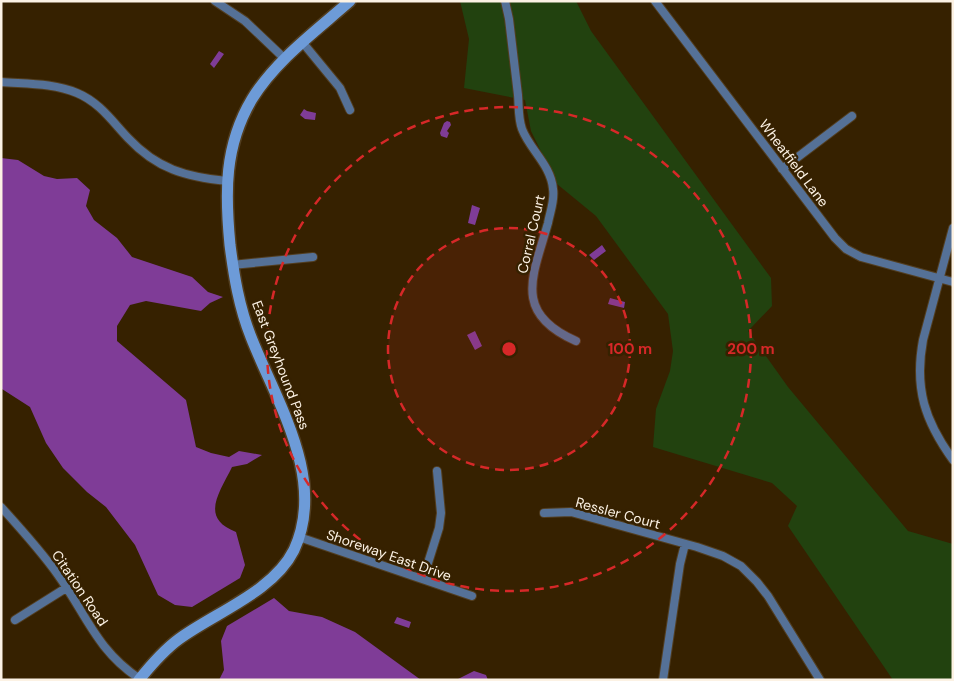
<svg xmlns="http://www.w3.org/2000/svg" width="954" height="681" font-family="'DM Sans',sans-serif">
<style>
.green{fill:#22420f}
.water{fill:#7f3c97}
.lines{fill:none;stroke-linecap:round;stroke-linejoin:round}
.street-casing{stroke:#523e20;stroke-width:10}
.secondary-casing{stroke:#523e20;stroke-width:14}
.street{stroke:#557197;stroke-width:8}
.secondary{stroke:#6d9bd8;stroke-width:11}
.ring{fill:none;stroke:#d62828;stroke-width:2.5;stroke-dasharray:9 6}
.labels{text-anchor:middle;stroke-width:5;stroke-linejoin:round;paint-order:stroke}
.street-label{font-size:14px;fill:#fcf2e4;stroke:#362100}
.centre{fill:#d62828;stroke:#362100;stroke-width:2.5}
.ring-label{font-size:15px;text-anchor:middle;font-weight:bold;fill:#d62828;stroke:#362100;stroke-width:5;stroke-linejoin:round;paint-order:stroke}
</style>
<rect width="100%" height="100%" fill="#362100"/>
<path class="green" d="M460,1H576L591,31L771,278L772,306L748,331L788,387L908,531L953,544V680H893L788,526L797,506L772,483L653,447L656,409L670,371L673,351L668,314L596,216L557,184L531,131L525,100L464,88L469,39Z"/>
<path class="water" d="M219,51L224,54L214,68L210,64Z
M304,109L307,111L316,113L315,120L305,119L300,115Z
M447,121L450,122L451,125L447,131L449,133L447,138L441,136L440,133L444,123Z
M1,158L18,160L44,176L57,179L77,178L90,190L86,206L94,220L117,238L132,257L192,277L208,292L223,297L210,303L201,311L146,301L130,305L117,326V341L186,400L196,447L211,453L229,457L239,451L262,455L247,464L232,467C220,492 199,518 236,532L245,565L240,578L192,607L175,605L158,595L135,545L106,507L87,492L63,468L46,443L30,407L2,389Z
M472,205L480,208L475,225L468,223Z
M602,245L606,251L594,260L589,255Z
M610,298L625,302L624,308L608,304Z
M475,331L482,346L475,350L467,335Z
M274,598L289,611L322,617L355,632L421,680H219L224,670L221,641L227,626Z
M397,617L411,622L409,628L394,623Z
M474,671L486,675L488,680H456Z"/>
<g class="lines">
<defs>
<path id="street" d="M215,1L245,21L285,59
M505,1L509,19C512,44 515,69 518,95C519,106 518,118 522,129C530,150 551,165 553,189C555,200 550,212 548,223C533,276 512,313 576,341
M655,1L835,238L846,249L861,257L953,282
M303,43L340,88L350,110
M1,82C26,84 54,83 77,93C99,102 112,121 128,138C157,169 186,177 227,181
M782,169L852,116
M953,228L923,340C914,389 925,421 953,460
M232,265L313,257
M1,507C21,529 41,551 58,575C86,614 97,651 140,679
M544,513L571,512L697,547L723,556L741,566L757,582L768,596L820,680
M299,537L472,596
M423,579L439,528L441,513L437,471
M15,620L66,588
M663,680L680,564L685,544"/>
<path id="secondary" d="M139,680C151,665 164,650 179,639C216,612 273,592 294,550C327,479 276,401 251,337C239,307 234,276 230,245C225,193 224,146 252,99C276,60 316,31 350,1"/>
</defs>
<use href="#street" class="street-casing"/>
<use href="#secondary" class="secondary-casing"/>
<use href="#street" class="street"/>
<use href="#secondary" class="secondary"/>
</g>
<circle cx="509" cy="349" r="121" fill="#d62828" fill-opacity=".12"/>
<g class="ring">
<circle cx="509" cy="349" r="121"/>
<circle cx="509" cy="349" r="242"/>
</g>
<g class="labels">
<g class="street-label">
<text transform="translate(794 163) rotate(53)" y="5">Wheatfield Lane</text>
<text transform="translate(531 234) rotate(-77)" y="5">Corral Court</text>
<text transform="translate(281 365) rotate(69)" y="5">East Greyhound Pass</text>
<text transform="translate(618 513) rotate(15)" y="5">Ressler Court</text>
<text transform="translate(389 555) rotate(19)" y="5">Shoreway East Drive</text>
<text transform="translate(80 588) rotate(56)" y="5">Citation Road</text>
</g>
</g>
<circle cx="509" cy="349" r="8" class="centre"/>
<g class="ring-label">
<text x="630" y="354">100 m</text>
<text x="751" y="354">200 m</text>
</g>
<rect width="954" height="681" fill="none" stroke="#fcf2e4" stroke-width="5"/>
</svg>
